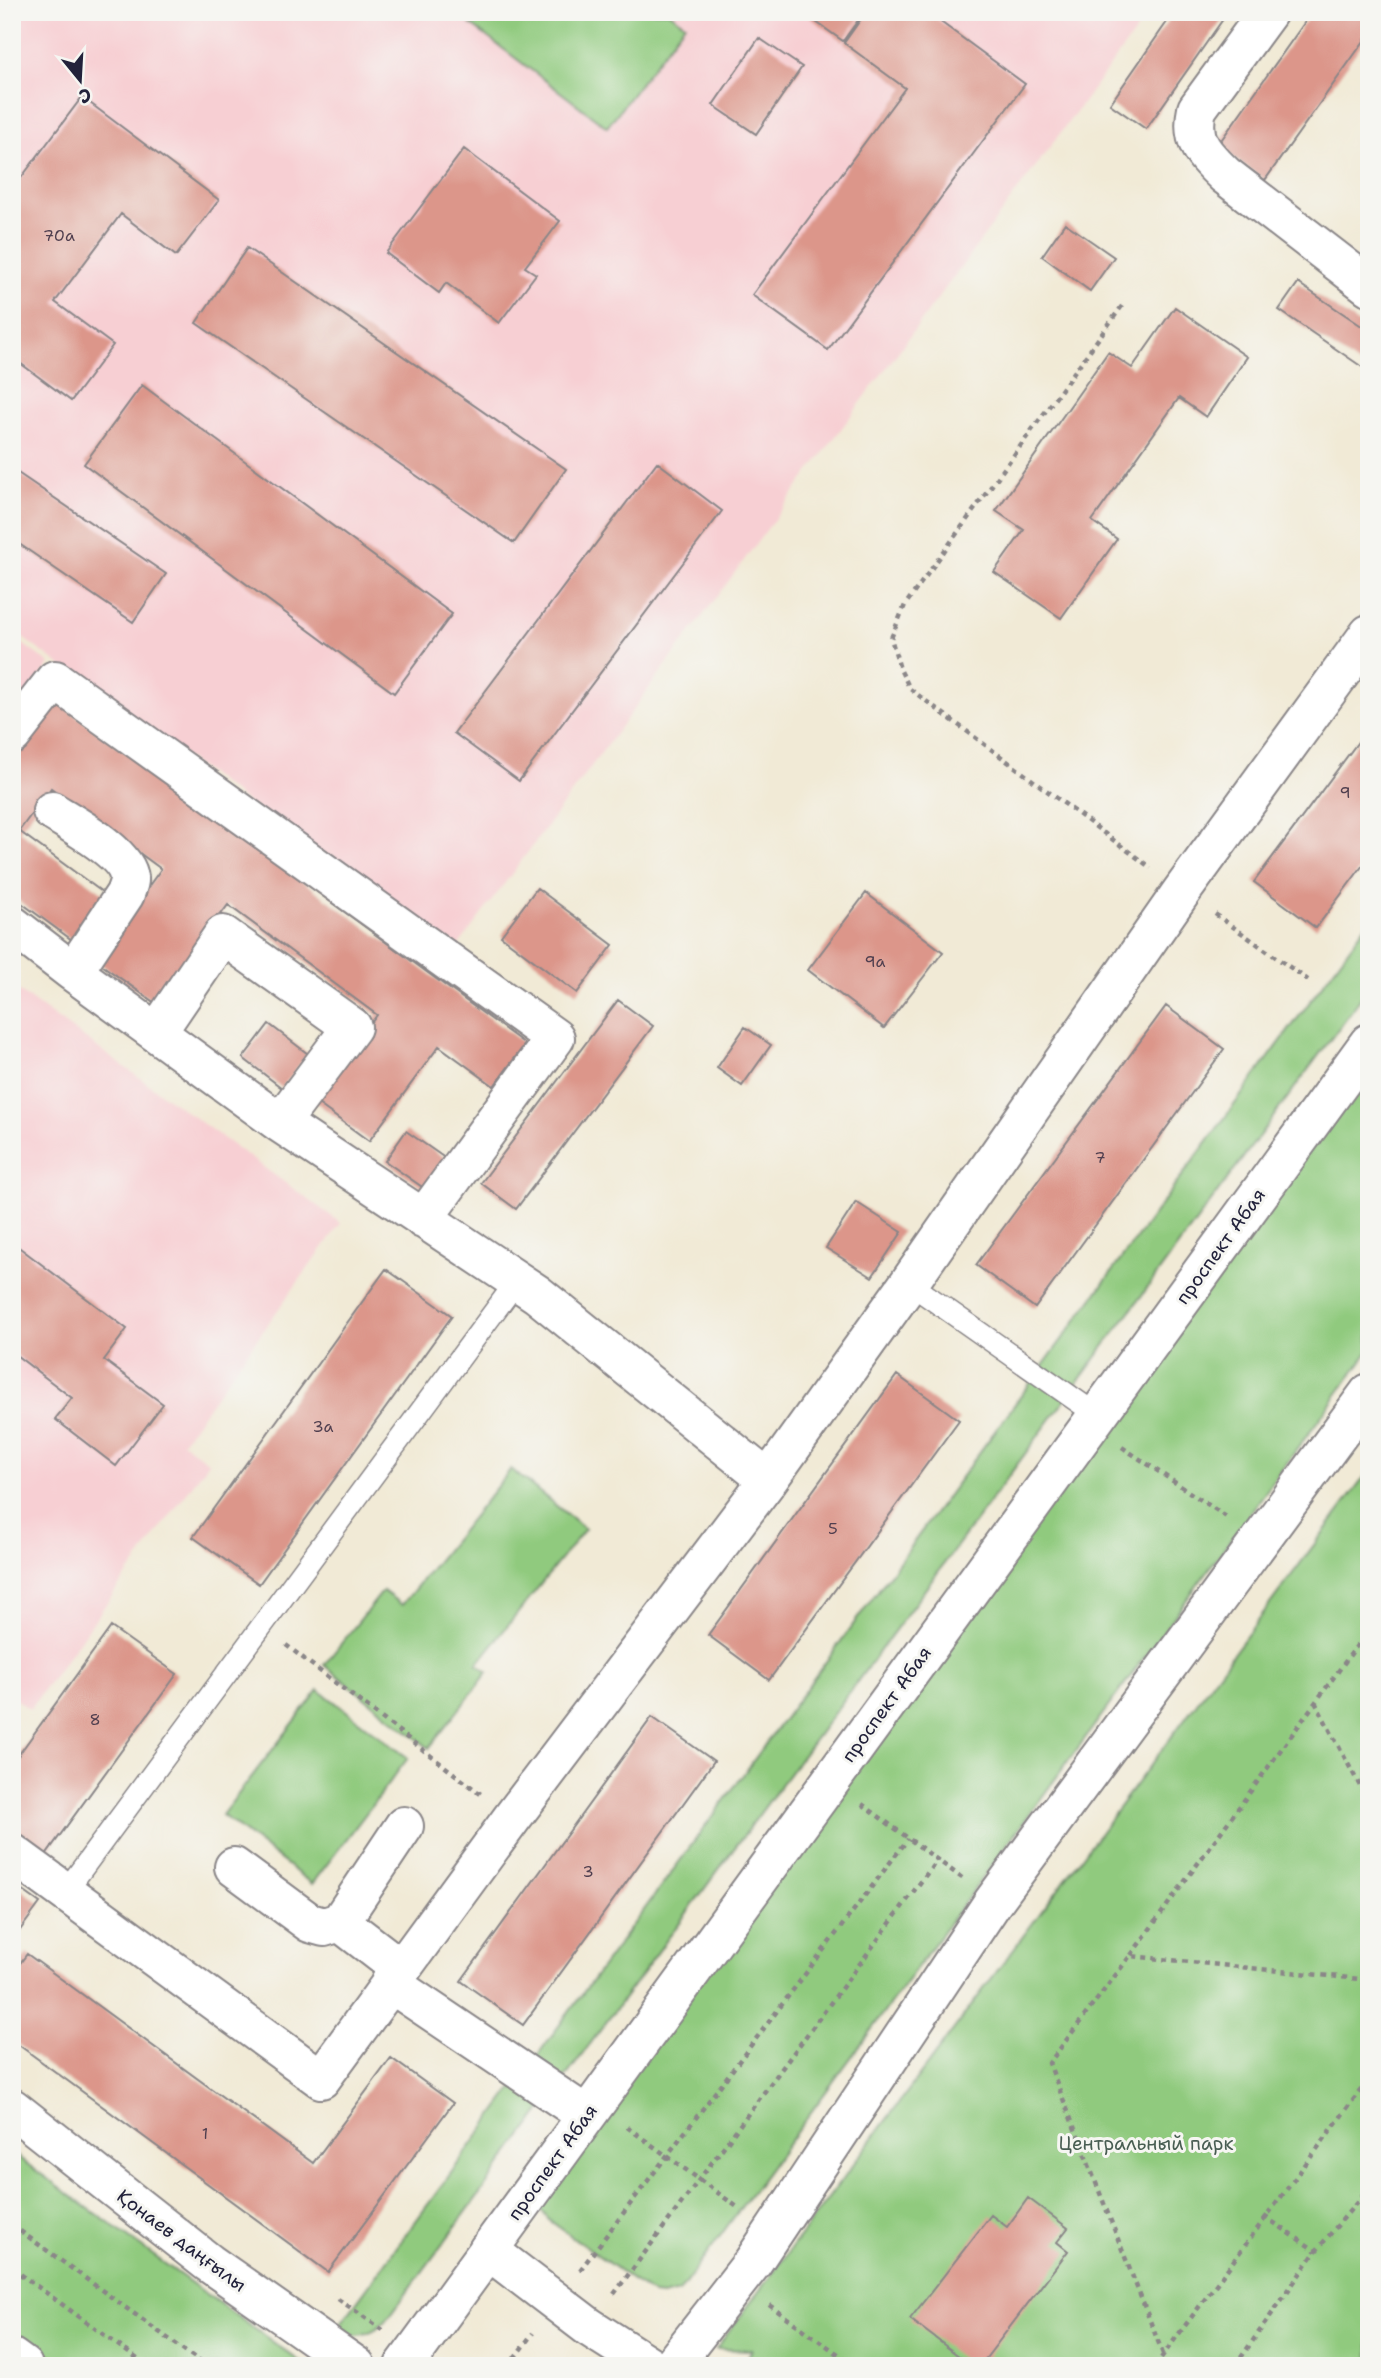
<svg xmlns="http://www.w3.org/2000/svg" width="1381" height="2378" font-family="'Shantell Sans',sans-serif">
<style>
.built{fill:#f7cfd3}
.green{fill:#90ca7e;stroke:#59765c;stroke-width:2}
.building{fill:#dc968a}
.lines{fill:none;stroke-linecap:round;stroke-linejoin:round}
.lane-casing{stroke:#8a8688;stroke-width:24}
.street-casing{stroke:#8a8688;stroke-width:42}
.path{stroke:#8a8688;stroke-width:4.5;stroke-dasharray:5 5;stroke-linecap:butt}
.lane{stroke:#fff;stroke-width:21}
.street{stroke:#fff;stroke-width:38}
.labels{text-anchor:middle;stroke-width:6;stroke-linejoin:round;paint-order:stroke}
.number-label{font-size:16px;fill:#503f4f}
.street-label{font-size:19px;fill:#22223b;stroke:#f6f6f2}
.park-label{font-size:19px;fill:#485d52;stroke:#f6f6f2}
</style>
<rect width="100%" height="100%" fill="#f6f6f2"/>
<filter id="ink" filterUnits="userSpaceOnUse"><feTurbulence type="fractalNoise" baseFrequency=".0143" numOctaves="2"/><feDisplacementMap in="SourceGraphic" scale="14" xChannelSelector="R" yChannelSelector="G"/><feConvolveMatrix kernelMatrix="1 2 1 2 8 2 1 2 1" color-interpolation-filters="sRGB"/></filter>
<filter id="wash" filterUnits="userSpaceOnUse"><feTurbulence type="fractalNoise" baseFrequency=".00686" numOctaves="4" result="noise"/><feDisplacementMap in="SourceGraphic" scale="28" xChannelSelector="R" yChannelSelector="G"/><feGaussianBlur stdDeviation="1.57" result="paint"/><feColorMatrix in="noise" values="0 0 0 0 0 0 0 0 0 0 0 0 0 0 0 0 0 1.4 0 .05"/><feComposite in="paint" operator="in"/></filter>
<g filter="url(#wash)">
<rect width="100%" height="100%" fill="#f1ead6"/>
<path class="built" d="M12,12H1150L453,953L12,630Z
M12,636L50,664L12,715Z
M12,986L341,1223L182,1442L209,1462L30,1709L12,1697Z"/>
<path class="green" d="M479,12H669L685,24L607,127L470,24Z
M1369,921V987L386,2321C370,2336 354,2338 333,2334Z
M1369,1044V1351L679,2292L662,2296L653,2295L549,2220L535,2202Z
M511,1469L585,1529L477,1664L488,1672L429,1748L324,1665L383,1591L402,1605Z
M1369,1471V2366H742L752,2350L716,2349Z
M319,1690L408,1758L312,1884L222,1815Z
M12,2153L306,2366H56L12,2333Z"/>
<g id="blocks">
<path class="building" d="M802,12H864L843,41Z
M866,12H927L1025,84L828,350L752,295L905,88L844,43Z
M1174,12H1228L1146,129L1110,104Z
M1312,12H1369V34L1265,180L1217,146Z
M759,38L802,67L756,134L713,105Z
M82,97L219,200L176,256L121,214L55,302L113,345L71,401L12,357V190Z
M464,149L560,221L525,267L536,274L499,323L446,283L439,293L386,253Z
M1065,223L1114,257L1090,291L1042,256Z
M247,248L566,469L514,543L196,323Z
M1298,283L1369,331L1368,371L1279,310Z
M1175,307L1247,357L1206,417L1179,398L1092,521L1117,539L1061,618L994,572L1024,530L996,511L1108,352L1132,368Z
M142,385L452,614L394,693L84,464Z
M657,462L722,511L519,781L454,733Z
M12,469L166,574L133,622L12,539Z
M47,694L525,1044L494,1086L439,1046L369,1141L314,1101L377,1015L228,905L155,1003L95,960L161,869L51,788L19,831L117,903L83,948L12,896V742Z
M1369,727V857L1316,928L1254,882Z
M537,888L613,945L577,993L501,936Z
M866,893L943,952L884,1028L808,970Z
M618,1000L653,1026L516,1209L481,1183Z
M1166,1006L1224,1049L1035,1308L976,1265Z
M269,1024L308,1054L282,1088L243,1058Z
M745,1027L771,1045L742,1086L717,1068Z
M406,1131L449,1161L428,1191L385,1161Z
M856,1202L902,1232L872,1277L826,1248Z
M12,1242L127,1329L104,1360L163,1404L116,1466L55,1419L72,1398L12,1352Z
M386,1269L452,1316L259,1584L193,1537Z
M897,1375L959,1420L769,1680L708,1635Z
M111,1627L177,1674L42,1860L12,1839V1764Z
M652,1717L714,1761L523,2025L461,1981Z
M12,1883L40,1903L12,1941Z
M27,1954L313,2163L391,2058L453,2103L328,2272L12,2040V1974Z
M1028,2198L1068,2228L1057,2242L1068,2251L980,2366H972L910,2319L991,2215L1007,2227Z"/>
</g>
</g>
<g filter="url(#ink)">
<use href="#blocks" fill-opacity="0" stroke="#8a8688" stroke-width="2"/>
<g class="lines">
<defs>
<path id="lane" d="M909,1283L1097,1415
M65,1892L517,1281"/>
<path id="street" d="M1268,12L1197,109C1190,141 1203,154 1225,175L1369,286
M12,735L55,680L555,1038L423,1219
M52,811C72,824 127,853 129,878C130,883 126,889 125,894L73,972
M12,925L73,972L280,1123L537,1294L768,1480
M157,1032L223,935L352,1027L280,1123
M12,1853L321,2079L512,1818L768,1480L909,1283L1182,891L1369,634
M234,1867L310,1923L324,1927L340,1922L404,1826
M340,1922L401,1969
M390,1983L586,2115
M12,2108L209,2263L356,2366
M488,2250L589,2327L650,2366
M12,2358L23,2366
M404,2366L1369,1043
M672,2366L753,2262L993,1902L1369,1393"/>
</defs>
<use href="#lane" class="lane-casing"/>
<use href="#street" class="street-casing"/>
<path class="path" d="M1122,306L905,605L891,638L900,669L910,689L1151,868
M1215,914L1308,980
M1122,1447L1228,1518
M286,1645L482,1795
M1315,1702L1369,1803
M862,1804L962,1878
M1131,1955L1369,1629
M627,2127L740,2209
M1264,2216L1316,2251
M12,2225L206,2366
M12,2268L147,2366
M580,2270L908,1839
M614,2294L937,1860
M338,2299L383,2330
M769,2305L855,2366
M1163,2354L1049,2063L1130,1956L1369,1980
M508,2366L533,2333
M1155,2366L1369,2079
M1235,2366L1316,2251L1369,2188"/>
<use href="#lane" class="lane"/>
<use href="#street" class="street"/>
</g>
</g>
<g class="labels">
<g class="number-label">
<text x="59" y="241">70а</text>
<text x="1345" y="798">9</text>
<text x="875" y="967">9а</text>
<text x="1100" y="1163">7</text>
<text x="323" y="1432">3а</text>
<text x="833" y="1534">5</text>
<text x="95" y="1725">8</text>
<text x="588" y="1877">3</text>
<text x="205" y="2139">1</text>
</g>
<g class="street-label">
<text transform="translate(1220 1246) rotate(-54)" y="7">проспект Абая</text>
<text transform="translate(886 1704) rotate(-54)" y="7">проспект Абая</text>
<text transform="translate(552 2162) rotate(-54)" y="7">проспект Абая</text>
<text transform="translate(182 2240) rotate(37)" y="7">Қонаев даңғылы</text>
</g>
<g class="park-label">
<text x="1146" y="2150">Центральный парк</text>
</g>
</g>
<rect width="1381" height="2378" fill="none" stroke="#f6f6f2" stroke-width="42"/>
<g transform="translate(80 80) rotate(162)" stroke="#f6f6f2" stroke-width="5" paint-order="stroke">
<path d="M0-5L12 26L0 18L-12 26Z" fill="#22223b"/>
<text y="-10" font-size="19" font-weight="bold" text-anchor="middle" fill="#22223b">С</text>
</g>
</svg>
